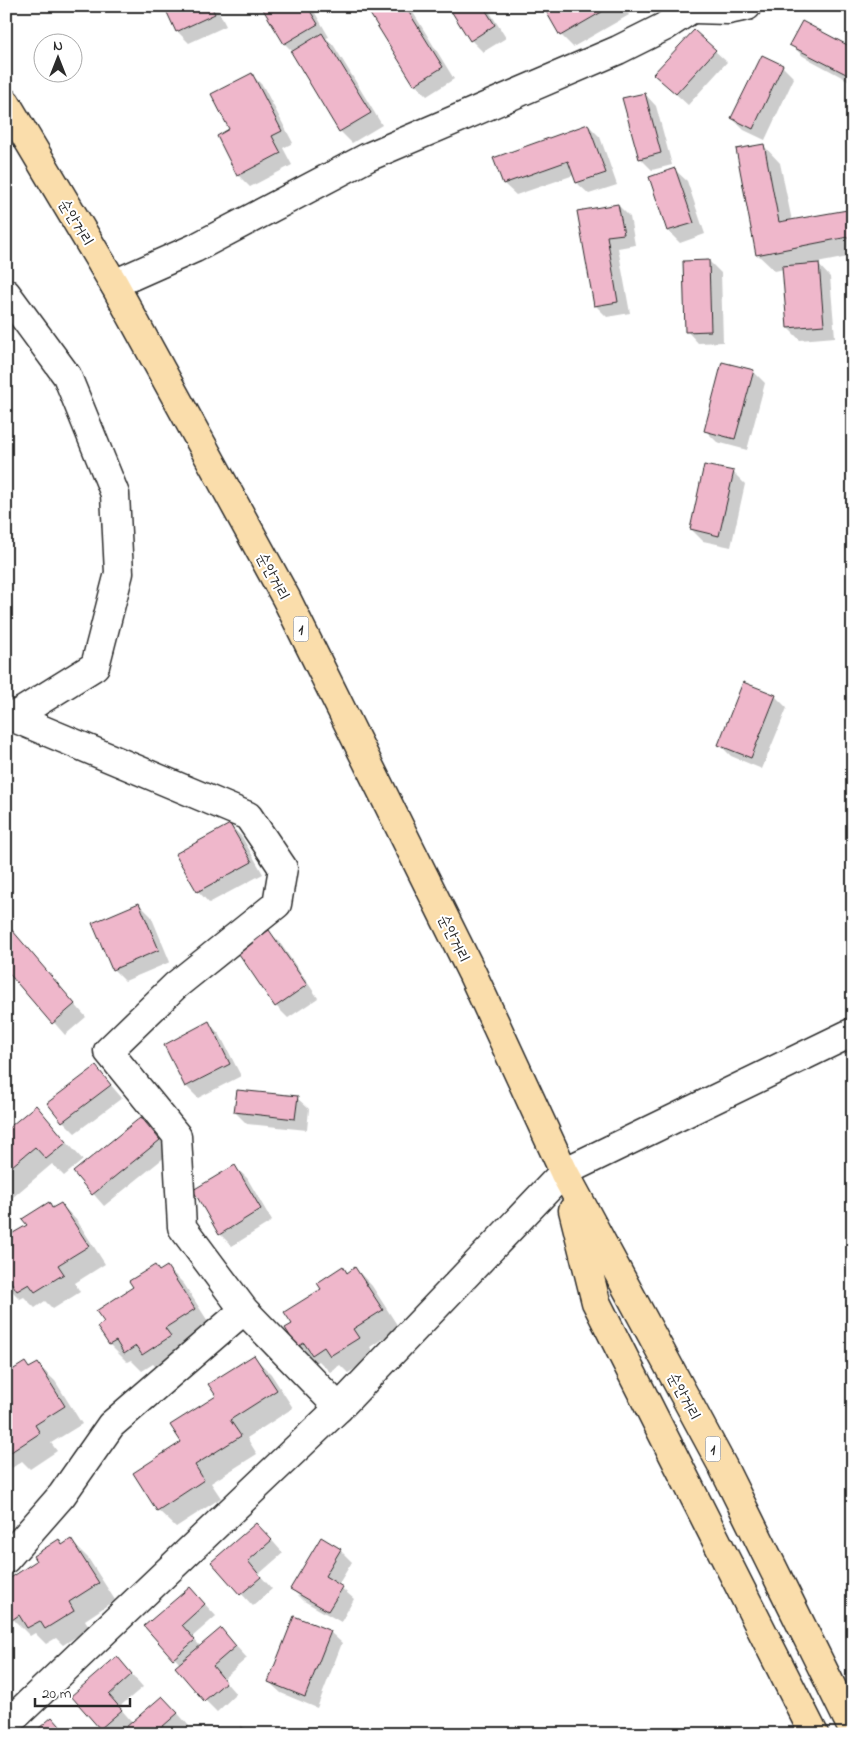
<svg xmlns="http://www.w3.org/2000/svg" width="859" height="1740" font-family="'Indie Flower','Poor Story',sans-serif">
<style>
.shadow{fill:#0003}
.building{fill:#efb7cb;stroke:#2b2b2b}
.lines{fill:none;stroke-linecap:round;stroke-linejoin:round}
.minor-casing{stroke:#2b2b2b;stroke-width:31}
.tertiary-casing{stroke:#2b2b2b;stroke-width:31}
.primary-casing{stroke:#2b2b2b;stroke-width:31}
.minor{stroke:#fff;stroke-width:28}
.tertiary{stroke:#fff;stroke-width:28}
.primary{stroke:#faddab;stroke-width:28}
.labels{text-anchor:middle;stroke-width:4;stroke-linejoin:round;paint-order:stroke}
.shield{fill:#fff;stroke:#6b6b6b;stroke-width:1}
.shield-label{font-size:15px;font-weight:bold;fill:#2b2b2b}
.street-label{font-size:16px;fill:#2b2b2b;stroke:#fff}
</style>
<rect width="100%" height="100%" fill="#fff"/>
<filter id="ink" filterUnits="userSpaceOnUse"><feTurbulence type="fractalNoise" baseFrequency=".02" numOctaves="2"/><feDisplacementMap in="SourceGraphic" scale="10" xChannelSelector="R" yChannelSelector="G"/><feConvolveMatrix kernelMatrix="1 2 1 2 8 2 1 2 1" color-interpolation-filters="sRGB"/></filter>
<g filter="url(#ink)">
<path class="shadow" d="M143,6H216L226,26L189,43L177,31L166,7L151,14Z
M263,6H311L329,37L326,38L334,46L382,125L352,143L340,131L293,52L285,44Z
M370,6H409L454,79L427,96L415,84Z
M449,6H486L506,38L483,52L471,40Z
M549,6H624L629,15L573,47L561,35Z
M791,45L853,49V83L803,56Z
M715,51L727,62L688,105L667,86Z
M762,57L782,66L794,78L765,140L744,130L732,118Z
M251,74L263,86L293,143L283,148L292,165L250,187L238,175L231,130Z
M645,94L656,106L672,165L652,170L640,158Z
M588,125L600,137L617,185L589,194L577,183L574,175L516,195L504,184Z
M763,145L780,163L792,221L853,210V256L817,263L830,277L835,337L800,340L788,328L784,269L775,271L757,254Z
M675,170L687,181L705,234L680,243L668,231L651,178Z
M618,205L630,217L635,245L618,248L630,313L607,317L595,305L578,212Z
M709,261L721,273L723,342L698,343L687,331Z
M723,364L754,372L765,383L747,450L717,442L705,430Z
M733,472L745,484L731,547L703,541L691,529Z
M775,696L787,708L762,769L731,756L719,744Z
M6,818L13,830L6,833Z
M230,825L242,837L263,874L209,903L198,891Z
M139,904L151,916L170,962L125,981L113,969Z
M6,925L86,1017L65,1035L6,968Z
M269,931L280,943L318,998L288,1018L276,1006Z
M209,1023L220,1035L241,1076L198,1098L186,1086Z
M96,1068L122,1098L75,1133L63,1121Z
M297,1098L309,1109L307,1130L247,1124L235,1112Z
M35,1107L83,1160L64,1176L52,1164L6,1203V1132Z
M141,1119L171,1152L104,1206L75,1173Z
M235,1167L247,1178L272,1221L232,1246L220,1234Z
M48,1204L53,1209L61,1204L78,1222L105,1264L75,1283L80,1292L53,1309L45,1301L35,1308L24,1297L20,1299L6,1285V1239L28,1225Z
M155,1267L160,1272L167,1267L184,1284L211,1326L182,1346L187,1354L160,1371L153,1364L142,1371L131,1360L127,1362L110,1345L98,1327L105,1323Z
M343,1268L349,1273L355,1268L372,1286L399,1328L370,1347L375,1356L348,1373L340,1365L330,1372L319,1361L315,1363L298,1346L323,1289Z
M254,1357L271,1374L293,1408L247,1438L257,1454L211,1483L221,1498L176,1527L158,1510L182,1443L218,1396Z
M25,1364L30,1369L37,1364L55,1381L82,1424L51,1443L57,1451L30,1469L22,1461L12,1468L6,1462V1376Z
M268,1536L283,1553L259,1574L272,1589L253,1606L213,1563Z
M59,1541L64,1546L71,1541L88,1558L115,1600L85,1620L90,1628L63,1645L56,1638L46,1644L35,1633L30,1636L13,1619L38,1562Z
M340,1550L352,1562L338,1585L354,1599L341,1622L304,1601L292,1589Z
M201,1600L216,1616L192,1637L201,1647L221,1630L247,1658L223,1679L236,1694L217,1712L205,1700L180,1664L146,1626Z
M330,1632L342,1643L317,1708L281,1693L269,1682Z
M128,1670L143,1687L119,1707L133,1723L174,1709L189,1726L180,1734H107L73,1696Z"/>
<path class="building" d="M164,6H211L215,14L176,32Z
M261,6H307L318,24L284,44Z
M372,6H405L443,67L414,85L367,9Z
M448,6H483L495,25L470,41Z
M546,6H612L560,36L544,8Z
M802,21L853,48V65L848,75L789,45Z
M694,30L716,50L676,94L653,74Z
M322,33L371,113L339,132L291,52Z
M762,55L783,65L753,129L731,118Z
M252,73L282,131L272,136L281,153L237,176L217,136L229,129L211,94Z
M645,93L661,153L639,159L622,98Z
M588,124L606,173L576,183L568,161L503,184L493,158Z
M764,144L779,222L853,209V236L756,255L736,149Z
M675,168L694,223L667,231L649,177Z
M618,204L624,234L607,236L618,302L594,306L577,211Z
M709,260L711,331L685,332L683,261Z
M819,263L824,325L787,328L782,266Z
M722,362L754,370L735,439L704,431Z
M704,465L734,471L719,536L690,529Z
M743,682L776,695L751,758L718,745Z
M230,824L252,862L197,892L175,854Z
M139,903L159,950L112,970L92,923Z
M6,923L75,1004L52,1024L6,970Z
M269,930L307,985L275,1007L237,951Z
M209,1021L230,1064L185,1087L164,1045Z
M96,1066L111,1085L62,1122L47,1103Z
M237,1090L298,1096L295,1119L234,1112Z
M36,1105L67,1142L46,1159L35,1147L6,1171V1130Z
M141,1117L160,1140L92,1195L73,1172Z
M235,1165L261,1209L219,1235L193,1190Z
M49,1202L52,1208L61,1203L89,1246L58,1265L64,1274L35,1292L29,1284L17,1291L9,1279L6,1280V1237L27,1225L22,1219Z
M155,1265L159,1271L167,1266L195,1309L165,1328L171,1336L142,1355L136,1346L124,1354L116,1341L109,1345L97,1327L104,1322L96,1311L133,1287L129,1281Z
M343,1266L347,1273L355,1267L383,1310L353,1329L359,1338L330,1356L324,1347L312,1355L304,1343L297,1347L285,1328L292,1324L284,1312L321,1289L317,1283Z
M254,1355L277,1390L230,1420L241,1436L195,1465L204,1480L157,1511L133,1473L181,1442L170,1425L216,1396L208,1384Z
M25,1362L29,1368L38,1363L65,1406L35,1425L40,1433L11,1452L6,1444V1374Z
M256,1523L272,1540L248,1561L261,1577L240,1595L211,1562Z
M321,1537L341,1549L325,1576L343,1587L328,1611L290,1589Z
M59,1539L62,1545L71,1539L99,1583L69,1602L74,1611L45,1629L40,1621L27,1628L19,1615L12,1620L6,1610V1581L36,1561L33,1556Z
M190,1587L205,1604L182,1625L195,1640L173,1659L144,1626Z
M294,1616L331,1631L305,1697L268,1682Z
M221,1628L236,1646L213,1666L226,1682L204,1701L175,1667Z
M117,1656L132,1674L109,1695L122,1710L100,1729L71,1696Z
M162,1696L178,1713L154,1734H118Z
M52,1717L67,1734H32Z
M241,1727L256,1734H238Z"/>
<g class="lines">
<defs>
<path id="minor" d="M694,9L728,10L747,6
M6,293L67,376L115,494L119,573L95,666L18,714L6,715
M7,715L248,816L283,868L277,904L175,986L108,1051L177,1136L182,1227L244,1310
M564,1172L853,1032
M6,1559L62,1495L111,1425L244,1310L339,1408"/>
<path id="tertiary" d="M114,284L195,248L368,157L618,50L664,27L696,6
M6,1725L339,1408L564,1172"/>
<path id="primary" d="M6,103L114,284L286,598L472,973L564,1172L723,1467L853,1730
M573,1210L596,1302L814,1734"/>
</defs>
<use href="#minor" class="minor-casing"/>
<use href="#tertiary" class="tertiary-casing"/>
<use href="#primary" class="primary-casing"/>
<use href="#minor" class="minor"/>
<use href="#tertiary" class="tertiary"/>
<use href="#primary" class="primary"/>
</g>
</g>
<g class="labels">
<g class="shield">
<rect x="293.5" y="616.5" width="15" height="25" rx="4"/>
<rect x="705.5" y="1436.5" width="15" height="25" rx="4"/>
</g>
<g class="shield-label">
<text x="301" y="634">1</text>
<text x="713" y="1454">1</text>
</g>
<g class="street-label">
<text transform="translate(77 222) rotate(59)" y="6">순안거리</text>
<text transform="translate(274 576) rotate(62)" y="6">순안거리</text>
<text transform="translate(455 938) rotate(64)" y="6">순안거리</text>
<text transform="translate(685 1396) rotate(62)" y="6">순안거리</text>
</g>
</g>
<rect width="859" height="1740" fill="none" stroke="#fff" stroke-width="25"/>
<rect x="12" y="12" width="834" height="1715" fill="none" stroke="#2b2b2b" stroke-width="2" filter="url(#ink)"/>
<g transform="translate(58 58)"><circle r="24" fill="#ffffff" stroke="#aaaaaa"/>
<path d="M0-4L9 19L0 12L-9 19Z" fill="#2b2b2b"/>
<text y="-8" font-size="14" font-weight="bold" text-anchor="middle" fill="#2b2b2b">N</text>
</g>
<path d="M35 1698v8h95v-8" fill="none" stroke="#2b2b2b" stroke-width="2.5"/>
<text x="42" y="1698" font-size="15" fill="#2b2b2b" stroke="#ffffff" stroke-width="4" paint-order="stroke">20 m</text>
</svg>
